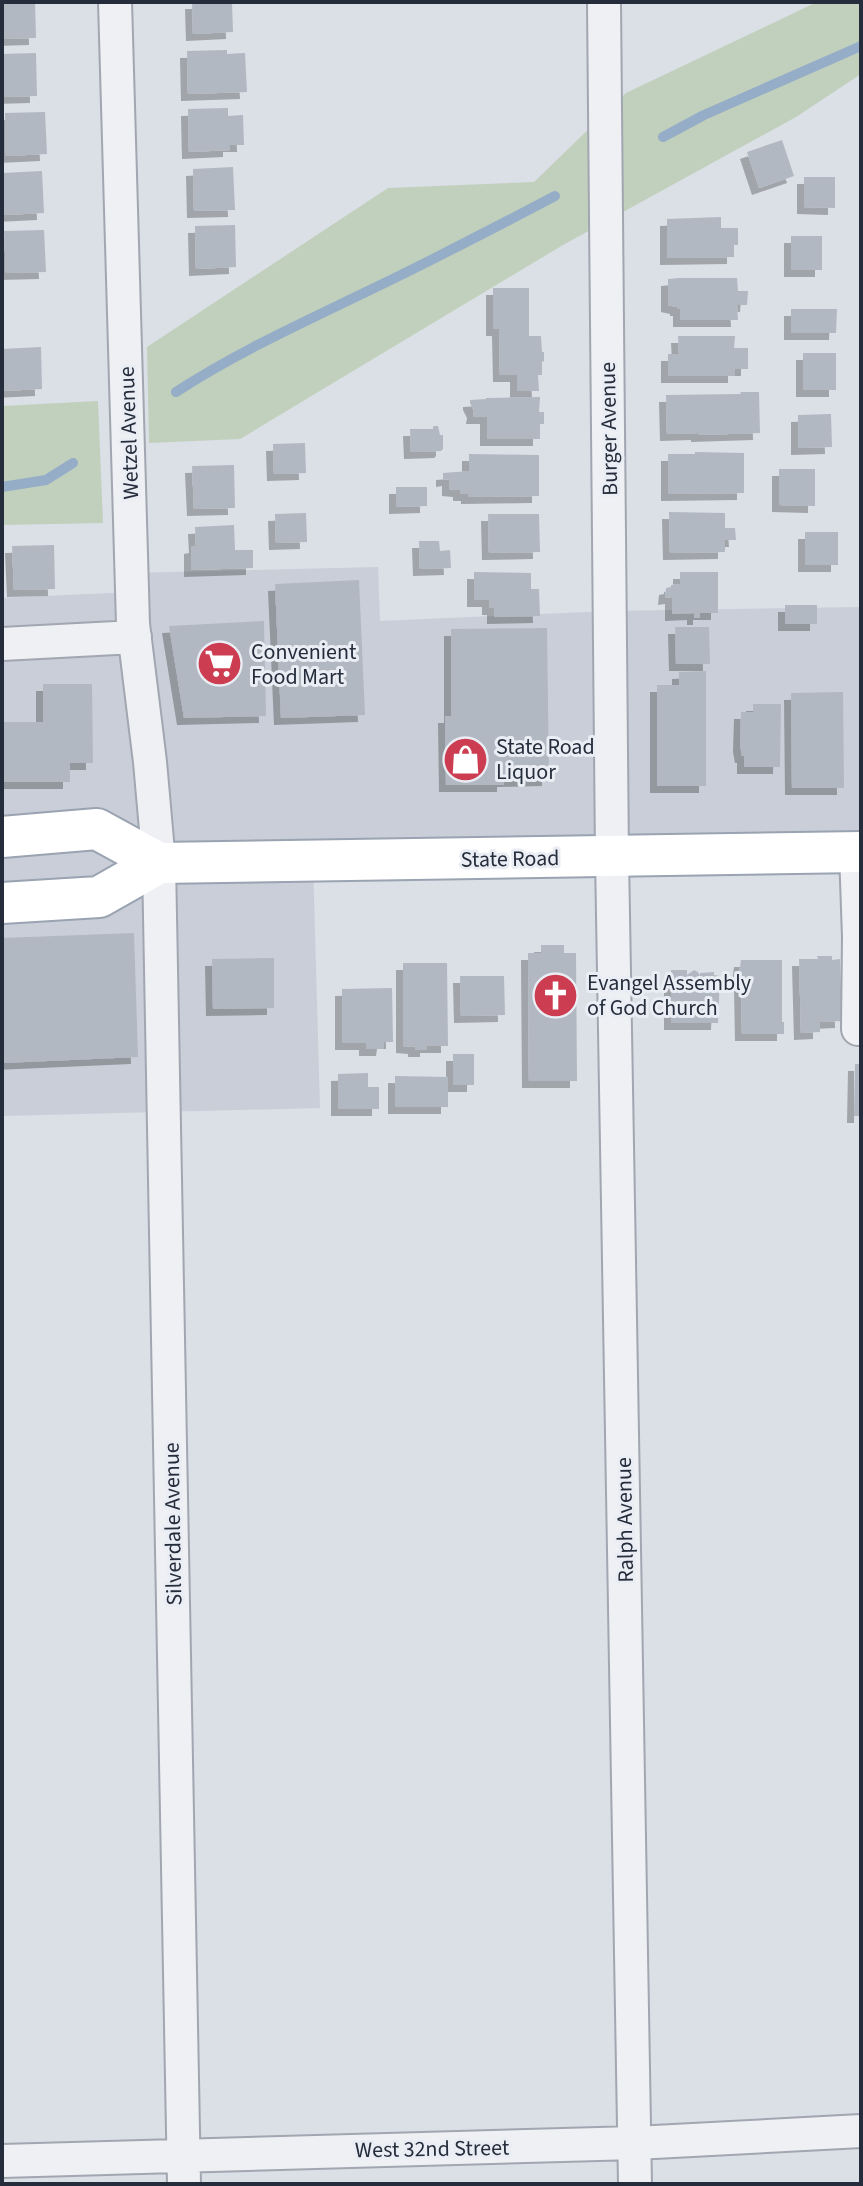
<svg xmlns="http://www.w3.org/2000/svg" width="863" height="2186" font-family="'Source Sans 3',sans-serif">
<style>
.built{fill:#c9ced8}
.green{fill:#c1d0bc}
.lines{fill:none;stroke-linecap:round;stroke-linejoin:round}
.stream{stroke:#95adc7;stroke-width:10}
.building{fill:#b2b8c2;filter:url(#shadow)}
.minor-casing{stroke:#a1a6b0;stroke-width:36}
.major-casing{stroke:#9aa3b1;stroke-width:44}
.minor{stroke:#eef0f4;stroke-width:32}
.major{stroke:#fff;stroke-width:40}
.labels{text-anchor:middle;stroke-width:6;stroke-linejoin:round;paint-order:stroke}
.street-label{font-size:22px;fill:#252d3c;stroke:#eaeef4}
.poi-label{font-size:22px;fill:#252d3c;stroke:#eaeef4;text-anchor:start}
</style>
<defs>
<filter id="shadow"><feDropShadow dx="-7" dy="7" stdDeviation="0" flood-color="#0004"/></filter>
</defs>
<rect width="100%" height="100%" fill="#dbdfe6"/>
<path class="built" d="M378,567L380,621L610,611L861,607V852L313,862L320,1108L2,1116V598L132,592V573Z"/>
<path class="green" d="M817,2H861V74L796,117L563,245L240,439L149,443L147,347L388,188L534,182L626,93Z
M98,401L103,523L2,525V406Z"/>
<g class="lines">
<path class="stream" d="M663,137L704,115L861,46
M176,392C237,352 304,322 370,290C433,260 494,228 555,196
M2,487L46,480L73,463"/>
</g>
<path class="building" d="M2,2H35L36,38L2,39Z
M192,2H232L233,32L193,34Z
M227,50V54L245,53L247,92L188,94L187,51Z
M36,53L37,96L2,97V54Z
M228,108V116L243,115L244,145H230V150L189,152L188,109Z
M45,112L47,154L6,156L5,113Z
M782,140L794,176L759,188L747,152Z
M233,167L235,210L194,211L193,169Z
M42,171L44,213L4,215L3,173Z
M804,177H835V208L804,207Z
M721,217V228H738V245H734V257L667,258V219Z
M235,225L236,267L196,269L195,226Z
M44,230L46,272L6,273L4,231Z
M791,236H822V270H791Z
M679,278H737L738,291H748L747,305H737L738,320H680V309H677V307L668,305V279Z
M493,288H529V336H541L542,352H544V361L542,362V375H538L539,391H517V375H500L499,329H493Z
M791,309H837L836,333H791Z
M678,336H735L734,348H748V369H735V376H668V354H679Z
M41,347L42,389L2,391V349Z
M803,353H836V390H803Z
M740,392H759L760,433L698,435V433L667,434L666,395L741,394Z
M540,397L539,412H544V424H540V439H487V417H473L474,411L470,403V400L486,399V398Z
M831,414L832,447L798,448V415Z
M433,426H438L440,435H443V449L441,451L411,452L410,429H433Z
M305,443L306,473L274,474L273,444Z
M695,452L744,453V493L668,494V454H695Z
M469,454L539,455V496L468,497V494H460V490L449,489V479L443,480V473L469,471Z
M234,465L235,508L194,509L192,466Z
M779,469H815V506L779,505Z
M396,487H427V506L396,507Z
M669,512L725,513V528H735L736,540H725V552L670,553Z
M306,513L307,542L276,543L275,514Z
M488,514H539L540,552L489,553Z
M234,525L235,550H253V568L191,570V547L196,546L195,527Z
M805,532H838V565H805Z
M419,541H439L440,551L450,550L451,568L420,569Z
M54,545L55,589L14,590L12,546Z
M474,572L531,573V589H539L540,616L494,617V608H489V600H474Z
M680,572H718V613H700V618H694V613L672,614V597L665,598L666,588L671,587V585L680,584Z
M359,580L365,715L281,718L275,584Z
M785,605H817V624H785Z
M264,621L266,716L184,718L169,626Z
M675,627H709L710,664H676Z
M547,628L549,779L504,780V785H446L445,716H451V629Z
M706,671V786H657V685H679V672Z
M43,684H92L93,763H70V782H2V722H43Z
M843,692L844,788H792L791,693Z
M753,704H781L780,767H744V756H742L740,745L741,712H753Z
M134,933L138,1057L2,1063V938Z
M541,945H564V953H576L577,1081H529L528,953H541Z
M817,956H832V960L840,959L842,1021L820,1022V1032L801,1033L799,959H818Z
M274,958V1008L213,1009L212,959Z
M741,960H782V1022H784V1034H742L741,982H738Z
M403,963H447L448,1046H427V1050H415V1047L403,1046Z
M671,970H687V975L694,970L698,972L700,976V973L714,972V975L720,976L718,1023H671Z
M460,976H504L505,1015L461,1016Z
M392,988L393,1042H384L383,1049H366V1043H342V989Z
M453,1054H474V1085H453Z
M855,1064H861V1116H854Z
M368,1073V1087H379V1109H338V1074Z
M395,1076L448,1077V1107H395Z"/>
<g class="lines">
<defs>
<path id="minor" d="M115,2L133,624L150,762L159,863L184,2184
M604,2L612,857L635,2184
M2,644L135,637
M856,852L859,937L858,1029
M2,2161L635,2143L861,2131"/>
<path id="major" d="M2,837L97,829L159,863
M2,903L99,897L159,863L861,852"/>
</defs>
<use href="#minor" class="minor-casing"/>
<use href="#major" class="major-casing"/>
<use href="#minor" class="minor"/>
<use href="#major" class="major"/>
</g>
<defs>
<symbol id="supermarket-disc" viewBox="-11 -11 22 22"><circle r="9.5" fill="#cd3d51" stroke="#eaeef4"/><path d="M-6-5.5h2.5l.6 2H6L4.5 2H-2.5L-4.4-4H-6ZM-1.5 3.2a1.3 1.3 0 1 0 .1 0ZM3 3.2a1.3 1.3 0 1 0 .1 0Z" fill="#fff"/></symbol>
<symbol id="shop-disc" viewBox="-11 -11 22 22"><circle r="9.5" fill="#cd3d51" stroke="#eaeef4"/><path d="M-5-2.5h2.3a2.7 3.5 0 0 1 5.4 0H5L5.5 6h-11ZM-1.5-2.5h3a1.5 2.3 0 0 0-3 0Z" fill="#fff"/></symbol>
<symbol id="church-disc" viewBox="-11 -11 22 22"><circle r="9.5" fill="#cd3d51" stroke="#eaeef4"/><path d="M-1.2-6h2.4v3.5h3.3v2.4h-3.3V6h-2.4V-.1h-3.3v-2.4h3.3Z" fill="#fff"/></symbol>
</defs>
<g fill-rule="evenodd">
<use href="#supermarket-disc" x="194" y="638" width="51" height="51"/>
<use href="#shop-disc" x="440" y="734" width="51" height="51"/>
<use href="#church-disc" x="530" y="970" width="51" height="51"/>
</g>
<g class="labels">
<g class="street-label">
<text transform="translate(608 429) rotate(-91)" y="8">Burger Avenue</text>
<text transform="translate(128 433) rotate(-92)" y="8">Wetzel Avenue</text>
<text transform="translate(510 858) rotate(-1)" y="8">State Road</text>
<text transform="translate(624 1520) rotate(-91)" y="8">Ralph Avenue</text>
<text transform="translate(172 1524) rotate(-91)" y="8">Silverdale Avenue</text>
<text transform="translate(432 2148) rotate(-1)" y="8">West 32nd Street</text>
</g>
<g class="poi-label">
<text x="251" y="659">Convenient<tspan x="251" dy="25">Food Mart</tspan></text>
<text x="496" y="754">State Road<tspan x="496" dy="25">Liquor</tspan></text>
<text x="587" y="990">Evangel Assembly<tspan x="587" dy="25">of God Church</tspan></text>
</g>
</g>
<rect width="863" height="2186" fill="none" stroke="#252d3c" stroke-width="8"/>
</svg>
